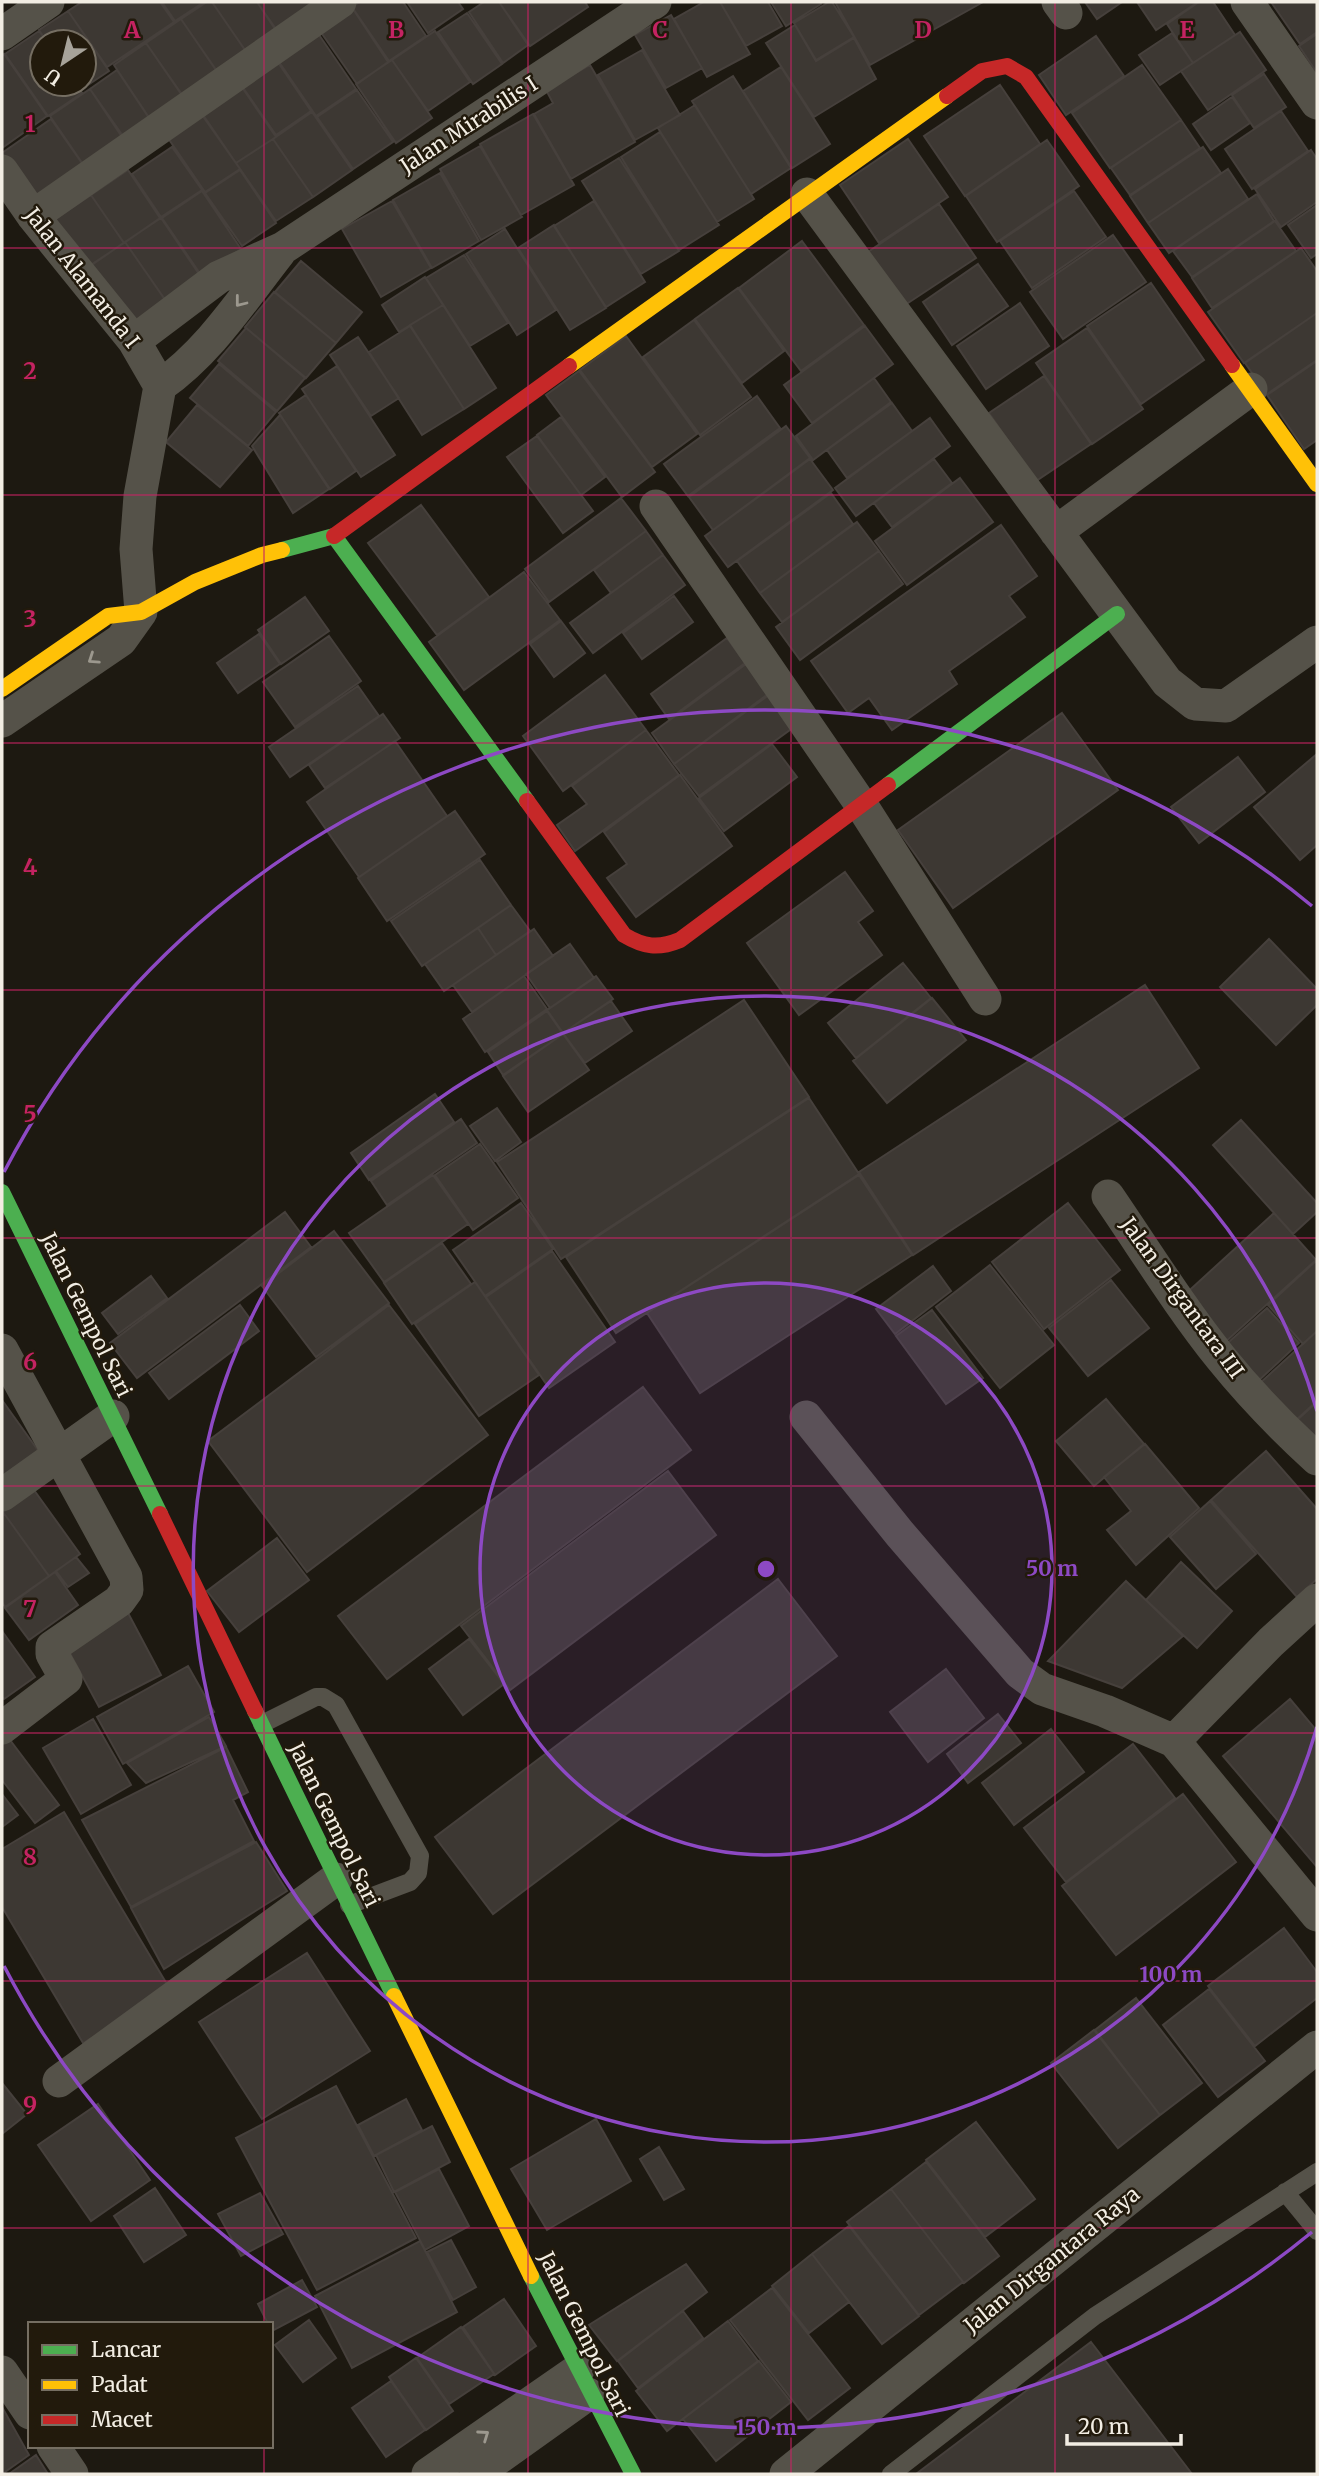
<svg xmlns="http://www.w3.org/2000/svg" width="1319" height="2476" font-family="Merriweather,serif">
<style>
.building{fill:#3d3833;stroke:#46403c;stroke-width:2}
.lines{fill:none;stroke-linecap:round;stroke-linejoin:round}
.lane{stroke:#555249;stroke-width:18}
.street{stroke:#555249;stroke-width:33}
.fast{stroke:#4caf50;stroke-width:16}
.slow{stroke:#ffc107;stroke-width:16}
.jam{stroke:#c62828;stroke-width:16}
.oneway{stroke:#9c988e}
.grid{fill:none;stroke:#c42362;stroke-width:2;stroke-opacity:0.55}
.ring{fill:none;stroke:#8d49c4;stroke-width:3.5}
.labels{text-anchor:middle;stroke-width:5;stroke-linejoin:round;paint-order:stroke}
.street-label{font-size:21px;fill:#f2ede3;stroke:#221a0c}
.grid-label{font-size:23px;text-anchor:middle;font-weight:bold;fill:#c42362;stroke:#221a0c;stroke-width:5;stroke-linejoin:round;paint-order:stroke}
.centre{fill:#8d49c4;stroke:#221a0c;stroke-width:3.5}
.ring-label{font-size:21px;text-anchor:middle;font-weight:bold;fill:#8d49c4;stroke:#221a0c;stroke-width:5;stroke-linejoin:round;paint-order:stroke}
</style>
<rect width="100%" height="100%" fill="#1d1911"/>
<path class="building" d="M82,2H160L174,22L107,67L68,11Z
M162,2H204L175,21Z
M207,2H212L245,50L216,70L181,19Z
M212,2H257L275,29L245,50Z
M257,2H317L276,29Z
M360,2H403L426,36L389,61L352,7Z
M407,2H458L463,9L428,33Z
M484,2H499L528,45L503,63L469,12Z
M499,2H585L588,7L530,46Z
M704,2H720L750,54L707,77L674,19Z
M720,2H768L782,26L746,46Z
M771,2H820L821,4L786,26Z
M829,2H832L854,37L816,60L794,23Z
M835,2H983L870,65Z
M1085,2H1122L1097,19Z
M1137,2H1198L1156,30Z
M1199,2H1213L1235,35L1193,63L1167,24Z
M1271,2H1317V32L1300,44Z
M351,6L388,62L357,84L318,28Z
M68,11L109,71L80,90L76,84H84V42H47L39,30Z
M467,13L502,64L473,84L438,32Z
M671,15L702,68L666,88L635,35Z
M181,19L221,77L186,101L146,43Z
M795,25L816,61L854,38L876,79L814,117L766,43Z
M315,29L356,89L316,116L275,56Z
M39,31L47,42H42V84H76L82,93L48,116L5,54Z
M435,31L470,82L428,111L392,60Z
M1240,32L1266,70L1208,110L1181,71Z
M1172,33L1193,63L1160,85L1139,55Z
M1317,34V73L1299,46Z
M1096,36L1124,76L1066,115L1039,75Z
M146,43L183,96L150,119L114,65Z
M642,50L680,115L635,140L598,75Z
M4,54L47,116L2,148V56Z
M275,58L311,111L276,135L239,82Z
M392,60L432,118L396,143L356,84Z
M590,65L635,142L571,179L534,114L553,103L546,90Z
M1142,65L1181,120L1110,168L1072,113Z
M781,67L830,144L792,168L743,91Z
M117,70L149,118L123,136L90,89Z
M1264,74L1286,107L1254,128L1232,95Z
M733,76L791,168L751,194L692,101Z
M239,83L276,137L236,163L199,109Z
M1000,85L1040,144L965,196L924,136Z
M90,89L126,143L87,170L50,116Z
M357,90L393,142L353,169L317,117Z
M1232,97L1250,123L1211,150L1193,124Z
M695,105L754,199L717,222L658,128Z
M1281,111L1308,151L1252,189L1225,149Z
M312,112L352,170L313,197L273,139Z
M533,114L574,185L521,215L480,144Z
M202,115L240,169L205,192L168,138Z
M51,119L86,169L36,204L2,153Z
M1181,120L1200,148L1130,195L1111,168Z
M660,132L719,225L679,250L621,157Z
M273,139L313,197L276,221L236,163Z
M908,139L948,197L879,243L840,185Z
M1047,140L1079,186L997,242L966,196Z
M480,146L522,217L481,240L440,169Z
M172,147L202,190L161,217L132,174Z
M1203,147L1221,173L1148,223L1130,196Z
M1311,150L1317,159V202L1281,227L1255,189Z
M619,158L679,251L641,274L582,181Z
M1228,169L1248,199L1169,253L1148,223Z
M128,170L160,218L124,243L91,195Z
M240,170L276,223L242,246L205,193Z
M440,173L479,241L432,268L393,200Z
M202,191L241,249L201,275L162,218Z
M1074,191L1106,237L1032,288L1000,241Z
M1257,194L1274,221L1192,277L1173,251Z
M91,195L124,243L80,272L48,224Z
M392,201L431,268L381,297L342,229Z
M594,201L645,282L606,307L554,226Z
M939,204L976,258L899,309L862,256Z
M1317,205V254L1311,258L1288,225Z
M161,218L201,277L166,301L125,242Z
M1275,221L1296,251L1212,308L1192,278Z
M554,225L606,308L570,330L518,248Z
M505,229L556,310L517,335L466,254Z
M1113,235L1146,282L1063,339L1030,292Z
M802,241L864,325L801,371L739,288Z
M125,242L166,301L126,328L86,269Z
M1301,248L1317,271V313L1244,363L1208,312Z
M464,255L508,323L470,346L426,278Z
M301,261L362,312L336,343L275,292Z
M978,264L1008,306L952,345L923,302Z
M425,277L443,305L399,332L382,305Z
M1151,283L1204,360L1141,404L1087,326Z
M738,288L784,351L742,383L695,319Z
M274,292L336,343L306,378L245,327Z
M1020,303L1049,346L986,389L957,346Z
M443,305L496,388L464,409L410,325Z
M1317,313V360L1267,394L1245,363Z
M694,320L751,397L700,435L643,357Z
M410,326L464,409L422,435L369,352Z
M865,326L893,364L812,423L784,385Z
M246,328L305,378L277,411L218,361Z
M1087,328L1143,409L1092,444L1036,363Z
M626,336L697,434L652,467L580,370Z
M358,337L399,398L371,416L330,355Z
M1317,361V440L1304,449L1267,395Z
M219,364L276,412L248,446L190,398Z
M337,366L395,455L361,477L302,389Z
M579,371L655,472L622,497L546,395Z
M1044,376L1091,444L1036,481L989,413Z
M874,378L891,402L813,460L796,436Z
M306,395L356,471L330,489L279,413Z
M757,396L780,428L688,496L664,464Z
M892,403L912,431L847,478L827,450Z
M197,405L252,450L220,487L166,442Z
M280,415L329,489L293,513L252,446Z
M561,417L605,477L581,495L537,435Z
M930,418L950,446L856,516L835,488Z
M786,426L810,458L713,530L689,497Z
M537,436L593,511L563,533L507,457Z
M810,459L833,490L728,567L705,536Z
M934,459L952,483L892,527L874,503Z
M960,478L993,522L907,585L875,541Z
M831,493L853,524L760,593L737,561Z
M621,498L646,531L549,602L525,569Z
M421,505L489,597L437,635L368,543Z
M857,522L879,551L782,622L760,593Z
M1001,525L1037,576L1009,596L1025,617L949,671L957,684L892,730L869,698L848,713L811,661Z
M646,531L663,555L611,593L594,570Z
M879,551L903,584L800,660L776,627Z
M663,555L685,585L593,653L570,623Z
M524,572L560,620L464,690L429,642Z
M674,596L693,622L642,659L623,633Z
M305,597L329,631L281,664L258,630Z
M561,621L585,653L554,677L530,644Z
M259,634L280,664L238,693L217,663Z
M329,636L361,681L295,727L263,682Z
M727,638L745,663L669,719L651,694Z
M746,664L768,694L674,764L652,733Z
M605,675L646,730L563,791L523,736Z
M358,686L379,716L290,777L269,747Z
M769,695L794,727L699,796L674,764Z
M1062,713L1118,790L953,908L898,830Z
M383,714L400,738L325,788L309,765Z
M646,730L679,775L575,851L557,825L587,804L572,786Z
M395,741L447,816L359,877L307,802Z
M772,744L797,777L724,831L699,798Z
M1317,754V845L1300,860L1254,807Z
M1238,757L1265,792L1199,843L1171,807Z
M680,775L732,846L636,917L607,878L627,864L604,832Z
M455,811L485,854L387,921L358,878Z
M480,860L511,905L422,966L391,921Z
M845,872L873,911L858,922L882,955L799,1015L747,943Z
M511,905L530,931L496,955L478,928Z
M478,928L496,955L444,991L425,964Z
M534,929L553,956L472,1012L453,985Z
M1269,939L1317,989V1005L1276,1045L1220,987Z
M570,944L594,978L550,1008L526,974Z
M903,963L931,998L856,1058L828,1023Z
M524,976L547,1009L485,1052L463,1019Z
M596,976L613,999L563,1033L547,1010Z
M1145,985L1199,1068L913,1255L859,1172Z
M932,998L966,1040L887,1103L853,1061Z
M744,1000L809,1097L561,1259L497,1162Z
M611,1001L632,1031L585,1063L563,1033Z
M547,1011L563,1034L503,1075L488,1052Z
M563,1034L589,1070L528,1112L503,1076Z
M435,1094L454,1122L369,1180L351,1153Z
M809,1098L859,1174L616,1333L566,1257Z
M497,1108L521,1142L495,1161L470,1126Z
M461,1119L477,1143L387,1205L371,1181Z
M1241,1120L1317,1203V1212L1293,1234L1213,1145Z
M480,1144L518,1198L473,1230L435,1175Z
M433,1175L468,1224L384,1282L349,1233Z
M859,1175L912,1255L700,1393L647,1313Z
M521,1203L553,1249L485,1296L453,1250Z
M1068,1203L1120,1270L1044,1329L992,1262Z
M285,1212L311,1247L137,1378L110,1343Z
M1274,1213L1316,1260L1223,1344L1181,1298Z
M334,1231L389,1303L316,1357L262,1286Z
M442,1243L471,1284L412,1324L384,1283Z
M552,1251L615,1342L549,1388L486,1297Z
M1317,1260V1331L1303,1344L1268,1305Z
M990,1265L1054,1345L1000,1388L936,1307Z
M933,1266L951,1291L895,1334L876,1309Z
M151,1276L167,1298L118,1334L102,1313Z
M1111,1280L1149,1328L1088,1376L1049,1328Z
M475,1282L539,1375L479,1416L415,1324Z
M240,1305L259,1331L169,1399L149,1373Z
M389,1305L488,1435L307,1572L208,1441Z
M1267,1308L1299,1343L1255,1384L1222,1348Z
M932,1310L983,1378L946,1404L896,1336Z
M1317,1331V1401L1295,1421L1260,1383Z
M643,1387L691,1450L387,1679L338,1616Z
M1106,1399L1144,1444L1094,1486L1056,1441Z
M2,1400L42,1456L2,1484Z
M1317,1402V1445L1296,1421Z
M1145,1444L1199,1508L1136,1565L1107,1530L1131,1511L1104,1477Z
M1266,1451L1317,1509V1579L1297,1597L1211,1500Z
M668,1471L716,1535L510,1690L461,1626Z
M34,1490L80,1554L49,1576L3,1512Z
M1210,1501L1256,1554L1216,1589L1170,1537Z
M3,1512L49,1576L5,1607L2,1602Z
M277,1538L309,1580L239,1632L207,1591Z
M76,1557L89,1573L68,1587L56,1571Z
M1181,1562L1232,1611L1197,1648L1146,1600Z
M55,1572L78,1605L29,1640L5,1608Z
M778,1579L837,1656L493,1914L435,1837Z
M1126,1581L1183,1636L1122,1688L1048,1661Z
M127,1611L161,1675L99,1707L65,1644Z
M2,1631L35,1677L4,1699L2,1697Z
M469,1639L504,1684L463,1715L429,1669Z
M188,1666L214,1712L123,1764L97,1717Z
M946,1669L984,1718L928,1762L890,1712Z
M1290,1699L1317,1731V1867L1223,1756Z
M998,1714L1021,1743L968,1783L947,1754Z
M209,1717L226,1746L146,1783L127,1763Z
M93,1719L131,1785L81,1814L43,1748Z
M1051,1729L1084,1772L1014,1825L982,1783Z
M4,1732L59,1805L35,1823L2,1780V1733Z
M1133,1744L1175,1798L1066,1882L1024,1828Z
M226,1747L248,1792L233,1800L254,1841L131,1907L82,1820Z
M2,1794L18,1815L2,1827Z
M1183,1794L1236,1862L1116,1955L1062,1886Z
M64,1812L171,1991L83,2043L2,1907V1849Z
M256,1842L287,1891L164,1969L131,1908Z
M1284,1928L1317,1972V1998L1255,2046L1208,1986Z
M307,1953L370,2051L262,2119L199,2022Z
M1209,1989L1265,2061L1218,2097L1163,2025Z
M1136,1998L1202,2083L1160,2115L1095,2030Z
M1094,2030L1160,2115L1118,2148L1051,2063Z
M2,2083L27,2114L2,2134Z
M336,2086L416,2238L317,2290L236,2138Z
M406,2099L422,2130L374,2156L358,2125Z
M98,2104L150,2180L91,2221L38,2145Z
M596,2119L631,2181L547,2230L511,2169Z
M976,2122L1035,2199L985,2237L926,2160Z
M432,2126L450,2162L394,2192L376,2155Z
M659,2147L684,2189L664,2200L640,2159Z
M926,2162L999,2256L964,2283L891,2189Z
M439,2169L469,2226L425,2250L395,2192Z
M155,2188L186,2235L144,2262L114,2216Z
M891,2189L963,2282L919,2315L847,2222Z
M260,2193L283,2234L241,2256L218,2214Z
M849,2226L919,2316L882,2344L812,2254Z
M451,2240L476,2287L453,2300L427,2252Z
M420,2241L457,2312L352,2368L315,2296Z
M812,2254L849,2302L809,2333L772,2286Z
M686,2264L707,2292L617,2361L589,2325Z
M302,2280L317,2307L272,2331L271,2324H268L258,2304Z
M772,2288L850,2388L808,2420L730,2320Z
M504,2299L536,2346L495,2375L463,2327Z
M683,2311L703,2338L638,2388L618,2361Z
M309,2320L336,2358L303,2382L275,2345Z
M728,2321L758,2361L667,2431L636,2391Z
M461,2327L494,2374L449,2404L417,2358Z
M1091,2342L1192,2474H916Z
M416,2358L453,2411L426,2430L389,2377Z
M759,2361L791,2402L716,2461L683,2419Z
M391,2381L425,2430L386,2457L352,2408Z
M2,2407L29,2455L2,2474Z
M36,2455L48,2474H9Z"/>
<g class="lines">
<path class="lane" d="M262,1724L316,1697H323L336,1705L420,1856L418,1873L410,1882L349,1905
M1285,2192L1317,2231
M891,2474L1095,2316L1317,2172"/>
<path class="street" d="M1058,2L1066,13
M1247,2L1317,103
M2,34L48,2
M2,171L33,216L134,341L160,386
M807,194L1167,682L1195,704L1226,706L1317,642
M33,216L340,2
M134,341L219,277L283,248L655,2
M656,506L862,806L985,999
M1056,532L1251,389
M2,721L121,640L141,612L136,549L140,496L160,386C209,352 242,300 279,253
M1108,1196C1145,1250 1180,1307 1221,1358C1250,1394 1283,1428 1317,1459
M2,1350L126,1577L127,1590L119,1601L52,1647V1654L66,1679L2,1728
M806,1417L900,1534L1020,1673L1042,1689L1105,1711L1174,1741L1317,1915
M2,1495L113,1416
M1174,1741L1271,1642L1317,1600
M59,2081L336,1879
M2,2372L30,2413
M53,2446L72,2474
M428,2474L578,2370
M476,2474L588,2394
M786,2474L1317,2047"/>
<path class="fast" d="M282,550L334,536L527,801
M888,785L1117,614
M2,1192L160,1514
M255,1711L394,1996
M531,2276L633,2474"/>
<path class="slow" d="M1232,365L1317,484
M569,366L947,96
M2,689L108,616L141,612L195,582L262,555L282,550
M394,1996L531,2276"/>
<path class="jam" d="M947,96L982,71L1007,66L1026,77L1232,365
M334,536L569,366
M527,801L624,935C644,947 658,949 680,940L888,785
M160,1514L255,1711"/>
</g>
<defs><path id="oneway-chevron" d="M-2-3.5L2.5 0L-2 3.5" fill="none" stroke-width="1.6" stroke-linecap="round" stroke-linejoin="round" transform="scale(1.75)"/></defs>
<g class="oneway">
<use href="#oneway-chevron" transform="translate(240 302) rotate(128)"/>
<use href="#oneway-chevron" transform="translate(93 659) rotate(146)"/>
<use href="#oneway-chevron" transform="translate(484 2435) rotate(-35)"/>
</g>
<path class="grid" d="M264,2V2324M528,2V2474M791,2V2474M1055,2V2474M2,248H1317M2,495H1317M2,743H1317M2,990H1317M2,1238H1317M2,1486H1317M2,1733H1317M2,1981H1317M2,2228H1317M264,2446V2474"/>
<circle cx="766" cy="1569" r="286" fill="#8d49c4" fill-opacity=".12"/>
<g class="ring">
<circle cx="766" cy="1569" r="286"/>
<path d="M1317 1727A573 573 0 1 1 1317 1411"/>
<path d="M1312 2232A859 859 0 0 1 4 1966M4 1172A859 859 0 0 1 1312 906"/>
</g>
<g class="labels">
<g class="street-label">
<text transform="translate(469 125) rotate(-33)" y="7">Jalan Mirabilis I</text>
<text transform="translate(82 278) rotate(52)" y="7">Jalan Alamanda I</text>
<text transform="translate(1182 1298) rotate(54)" y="7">Jalan Dirgantara III</text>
<text transform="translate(86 1315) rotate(64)" y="7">Jalan Gempol Sari</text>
<text transform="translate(334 1825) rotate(64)" y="7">Jalan Gempol Sari</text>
<text transform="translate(1052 2260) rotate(-39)" y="7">Jalan Dirgantara Raya</text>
<text transform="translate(584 2334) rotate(64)" y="7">Jalan Gempol Sari</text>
</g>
</g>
<g class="grid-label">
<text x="132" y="38">A</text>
<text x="396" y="38">B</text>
<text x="660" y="38">C</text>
<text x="923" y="38">D</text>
<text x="1187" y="38">E</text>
<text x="30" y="132">1</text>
<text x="30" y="379">2</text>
<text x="30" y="627">3</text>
<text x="30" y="875">4</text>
<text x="30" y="1122">5</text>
<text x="30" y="1370">6</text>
<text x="30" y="1617">7</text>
<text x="30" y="1865">8</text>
<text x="30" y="2113">9</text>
</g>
<circle cx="766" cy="1569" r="10" class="centre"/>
<g class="ring-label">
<text x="1052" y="1576">50 m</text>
<text x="1171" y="1982">100 m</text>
<text x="766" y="2435">150 m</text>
</g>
<rect width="1319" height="2476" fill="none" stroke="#f2ede3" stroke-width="7"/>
<rect x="28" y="2322" width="245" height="126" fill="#221a0c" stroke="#756e62" stroke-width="2"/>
<rect x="42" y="2345" width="35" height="10" fill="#4caf50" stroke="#756e62" stroke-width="2"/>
<text x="91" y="2357" font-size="21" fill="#f2ede3">Lancar</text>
<rect x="42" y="2380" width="35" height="10" fill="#ffc107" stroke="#756e62" stroke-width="2"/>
<text x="91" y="2392" font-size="21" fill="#f2ede3">Padat</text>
<rect x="42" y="2415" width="35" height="10" fill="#c62828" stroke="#756e62" stroke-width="2"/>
<text x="91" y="2427" font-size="21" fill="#f2ede3">Macet</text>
<g transform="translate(63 63) rotate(215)"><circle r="33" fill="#221a0c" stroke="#756e62" stroke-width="2"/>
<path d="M0-5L12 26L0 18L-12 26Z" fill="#a7a39a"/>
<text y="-10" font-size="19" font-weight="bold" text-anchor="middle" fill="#f2ede3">U</text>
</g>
<path d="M1067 2434v10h114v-10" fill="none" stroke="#f2ede3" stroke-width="3.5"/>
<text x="1078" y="2434" font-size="21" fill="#f2ede3" stroke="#221a0c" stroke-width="5" paint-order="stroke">20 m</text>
</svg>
